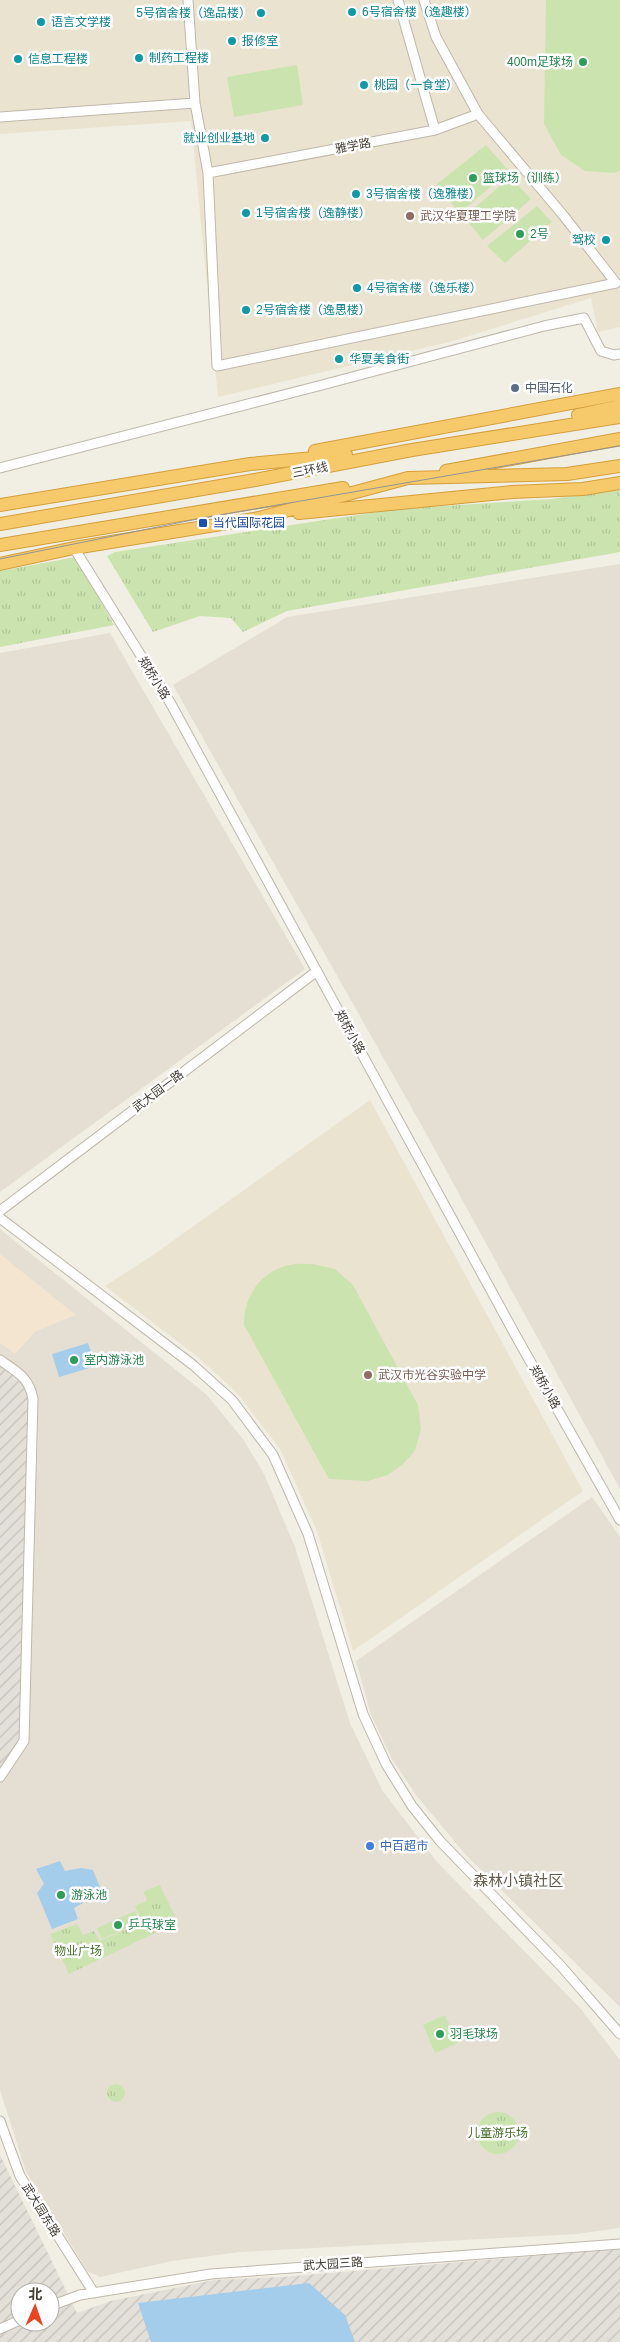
<svg xmlns="http://www.w3.org/2000/svg" width="620" height="2342" font-family="Helvetica,'Noto Sans SC',sans-serif">
<style>
.residential{fill:#e5dfd3}
.commercial{fill:#f3e5d0}
.industrial{fill:url(#industrial-furrows);fill-rule:evenodd}
.education{fill:#eae3cf}
.green{fill:#cbe4af}
.park{fill:url(#park-tufts)}
.water{fill:#a3cdeb}
.lines{fill:none;stroke-linecap:round;stroke-linejoin:round}
.minor-casing{stroke:#bfb8ab;stroke-width:11}
.highway-casing{stroke:#d49f3c;stroke-width:14}
.minor{stroke:#fff;stroke-width:9}
.highway{stroke:#f6ca6b;stroke-width:12}
.tram{stroke:#949494;stroke-width:1}
.culture-dot{fill:#0f9aa8;stroke:#fff;stroke-width:2}
.leisure-dot{fill:#2e9e5b;stroke:#fff;stroke-width:2}
.education-dot{fill:#8d6e63;stroke:#fff;stroke-width:2}
.service-dot{fill:#5c6f8a;stroke:#fff;stroke-width:2}
.transit-dot{fill:#1a4fb4;stroke:#fff;stroke-width:2}
.shop-dot{fill:#3f7fe0;stroke:#fff;stroke-width:2}
.labels{text-anchor:middle;stroke-width:5;stroke-linejoin:round;paint-order:stroke}
.culture-label{font-size:12px;fill:#0d838f;stroke:#fff;text-anchor:start}
.leisure-label{font-size:12px;fill:#27864d;stroke:#fff;text-anchor:start}
.street-label{font-size:12px;fill:#433e35;stroke:#fff}
.education-label{font-size:12px;fill:#785e54;stroke:#fff;text-anchor:start}
.service-label{font-size:12px;fill:#4e5e75;stroke:#fff;text-anchor:start}
.transit-label{font-size:12px;fill:#164399;stroke:#fff;text-anchor:start}
.shop-label{font-size:12px;fill:#366cbe;stroke:#fff;text-anchor:start}
.park-label{font-size:12px;fill:#45712c;stroke:#fff}
.quarter-label{font-size:15px;fill:#655c4c;stroke:#fff}
</style>
<defs>
<pattern id="industrial-furrows" width="10" height="10" patternUnits="userSpaceOnUse" patternTransform="scale(1.25)"><rect width="10" height="10" fill="#e3dfd9"/><path d="M-1 1l2-2M0 10L10 0M9 11l2-2" fill="none" stroke="#c4c0bb"/></pattern>
<pattern id="park-tufts" width="24" height="20" patternUnits="userSpaceOnUse" patternTransform="scale(1.25)"><rect width="24" height="20" fill="#cbe4af"/><path d="M3 7l-1-3M5 7V3M7 7l1-3M15 17l-1-3M17 17v-4M19 17l1-3" fill="none" stroke="#b0c597"/></pattern>
</defs>
<rect width="100%" height="100%" fill="#f1eee4"/>
<path class="residential" d="M620,564V1489L423,1128L173,685L287,617Z
M110,633L305,969L0,1192V653Z
M0,1229L206,1394L243,1439L264,1474L295,1547L350,1723L382,1790L437,1862L581,2009L620,2060V2228L576,2234L240,2252L172,2261L100,2277L87,2271L53,2215L26,2172L0,2090Z
M592,1497L620,1537V2007L466,1855L416,1795L392,1759L371,1715L356,1661Z"/>
<path class="commercial" d="M0,1254L76,1315L36,1331L15,1354L0,1343Z"/>
<path class="industrial" d="M0,1363L21,1379L31,1398L24,1741L0,1771Z
M0,2155L77,2313L111,2301L214,2280L282,2277L620,2249V2342H0ZM20,2292H50V2322H20Z"/>
<path class="education" d="M0,0H620V327L598,332L591,298L453,341L218,397L191,121L0,134Z
M370,1100L583,1491L353,1651L317,1531L280,1449L237,1393L198,1357L105,1286L153,1255Z"/>
<path class="green" d="M546,0H620V170L615,173L585,171L561,155L544,124Z
M297,65L303,105L234,117L227,77Z
M486,145L509,171L460,213L436,185Z
M510,177L531,199L483,240L464,217Z
M537,206L552,222L505,263L487,246Z
M313,1264L335,1269L353,1285L418,1405L421,1429L415,1451L403,1464L388,1475L368,1481L329,1479L244,1325C243,1297 261,1271 289,1265C297,1263 305,1264 313,1264Z
M135,1911L140,1922L102,1939L97,1928Z
M445,2015L458,2043L435,2053L423,2025Z"/>
<path class="park" d="M620,488V552L287,611L243,632L231,618L200,616L153,632L107,556L115,552L397,509L552,499Z
M76,557L114,625L0,647V571Z
M160,1885L178,1922L69,1974L50,1934L77,1924L83,1935L94,1931L100,1941L142,1922L135,1906L147,1901L144,1891Z
M107 2093a9 9 0 1 1 18 0a9 9 0 1 1-18 0Z
M477 2133a21 21 0 1 1 42 0a21 21 0 1 1-42 0Z"/>
<path class="water" d="M88,1343L96,1366L59,1377L52,1354Z
M60,1861L65,1871L81,1868L93,1870L101,1890L80,1897L83,1903L74,1908L78,1919L52,1929L37,1893L44,1884L36,1869Z
M309,2283L345,2315L355,2342H151L138,2303Z"/>
<g class="lines">
<defs>
<path id="minor" d="M398,0L435,130
M424,0L436,37L478,114
M195,103L208,173L435,130L478,114L563,215L616,283L217,366L208,173
M0,117L195,103L188,0
M0,468L322,385L544,326L584,318L601,351L614,355L620,354
M74,548L171,704L517,1338L620,1520
M0,1211L317,971
M0,1218L193,1365L232,1400L273,1455L308,1534L363,1714L386,1764L412,1806L440,1841L561,1966L620,2034
M0,1360C17,1372 29,1377 33,1399L24,1741L0,1777
M0,2121L20,2176L94,2293
M50,2306L80,2295L211,2274L620,2244
M0,2329L20,2320"/>
<path id="highway" d="M578,415L620,406
M315,451L620,394
M446,471L620,439
M0,505L250,464L346,455
M299,513L512,492L583,489L620,483
M0,524L255,480L412,450L620,417
M0,545L343,488
M0,564L74,548L259,518L408,478L567,474L620,466"/>
</defs>
<use href="#minor" class="minor-casing"/>
<use href="#highway" class="highway-casing"/>
<use href="#minor" class="minor"/>
<use href="#highway" class="highway"/>
<path class="tram" d="M0,559L202,518L620,446"/>
</g>
<g class="culture-dot">
<circle cx="352" cy="12" r="5"/>
<circle cx="261" cy="13" r="5"/>
<circle cx="41" cy="22" r="5"/>
<circle cx="232" cy="41" r="5"/>
<circle cx="139" cy="58" r="5"/>
<circle cx="18" cy="59" r="5"/>
<circle cx="364" cy="85" r="5"/>
<circle cx="265" cy="138" r="5"/>
<circle cx="356" cy="194" r="5"/>
<circle cx="246" cy="213" r="5"/>
<circle cx="606" cy="240" r="5"/>
<circle cx="357" cy="288" r="5"/>
<circle cx="246" cy="310" r="5"/>
<circle cx="339" cy="359" r="5"/>
</g>
<g class="leisure-dot">
<circle cx="583" cy="62" r="5"/>
<circle cx="473" cy="178" r="5"/>
<circle cx="520" cy="234" r="5"/>
<circle cx="74" cy="1360" r="5"/>
<circle cx="61" cy="1895" r="5"/>
<circle cx="118" cy="1925" r="5"/>
<circle cx="440" cy="2034" r="5"/>
</g>
<g class="education-dot">
<circle cx="410" cy="216" r="5"/>
<circle cx="368" cy="1375" r="5"/>
</g>
<circle class="service-dot" cx="515" cy="388" r="5"/>
<rect class="transit-dot" x="198" y="518" width="10" height="10" rx="2.5"/>
<circle class="shop-dot" cx="370" cy="1846" r="5"/>
<g class="labels">
<g class="culture-label">
<text x="362" y="16">6号宿舍楼（逸趣楼）</text>
<text x="251" y="17" text-anchor="end">5号宿舍楼（逸品楼）</text>
<text x="51" y="26">语言文学楼</text>
<text x="242" y="45">报修室</text>
<text x="149" y="62">制药工程楼</text>
<text x="28" y="63">信息工程楼</text>
<text x="374" y="89">桃园（一食堂）</text>
<text x="255" y="142" text-anchor="end">就业创业基地</text>
<text x="366" y="198">3号宿舍楼（逸雅楼）</text>
<text x="256" y="217">1号宿舍楼（逸静楼）</text>
<text x="596" y="244" text-anchor="end">驾校</text>
<text x="367" y="292">4号宿舍楼（逸乐楼）</text>
<text x="256" y="314">2号宿舍楼（逸思楼）</text>
<text x="349" y="363">华夏美食街</text>
</g>
<g class="leisure-label">
<text x="573" y="66" text-anchor="end">400m足球场</text>
<text x="483" y="182">篮球场（训练）</text>
<text x="530" y="238">2号</text>
<text x="84" y="1364">室内游泳池</text>
<text x="71" y="1899">游泳池</text>
<text x="128" y="1929">乒乓球室</text>
<text x="450" y="2038">羽毛球场</text>
</g>
<g class="street-label">
<text transform="translate(353 146) rotate(-11)" y="4">雅学路</text>
<text transform="translate(310 470) rotate(-11)" y="4">三环线</text>
<text transform="translate(154 678) rotate(58)" y="4">郑桥小路</text>
<text transform="translate(350 1032) rotate(61)" y="4">郑桥小路</text>
<text transform="translate(158 1091) rotate(-37)" y="4">武大园一路</text>
<text transform="translate(545 1387) rotate(60)" y="4">郑桥小路</text>
<text transform="translate(41 2210) rotate(58)" y="4">武大园东路</text>
<text transform="translate(333 2264) rotate(-4)" y="4">武大园三路</text>
</g>
<g class="education-label">
<text x="420" y="220">武汉华夏理工学院</text>
<text x="378" y="1379">武汉市光谷实验中学</text>
</g>
<g class="service-label">
<text x="525" y="392">中国石化</text>
</g>
<g class="transit-label">
<text x="213" y="527">当代国际花园</text>
</g>
<g class="shop-label">
<text x="380" y="1850">中百超市</text>
</g>
<g class="park-label">
<text x="78" y="1955">物业广场</text>
<text x="498" y="2137">儿童游乐场</text>
</g>
<g class="quarter-label">
<text x="518" y="1886">森林小镇社区</text>
</g>
</g>
<g transform="translate(35 2307) rotate(2)"><circle r="24" fill="#ffffff" stroke="#b4b2ae"/>
<path d="M0-4L9 19L0 12L-9 19Z" fill="#ee411f"/>
<text y="-8" font-size="14" font-weight="bold" text-anchor="middle" fill="#433e35">北</text>
</g>
</svg>
